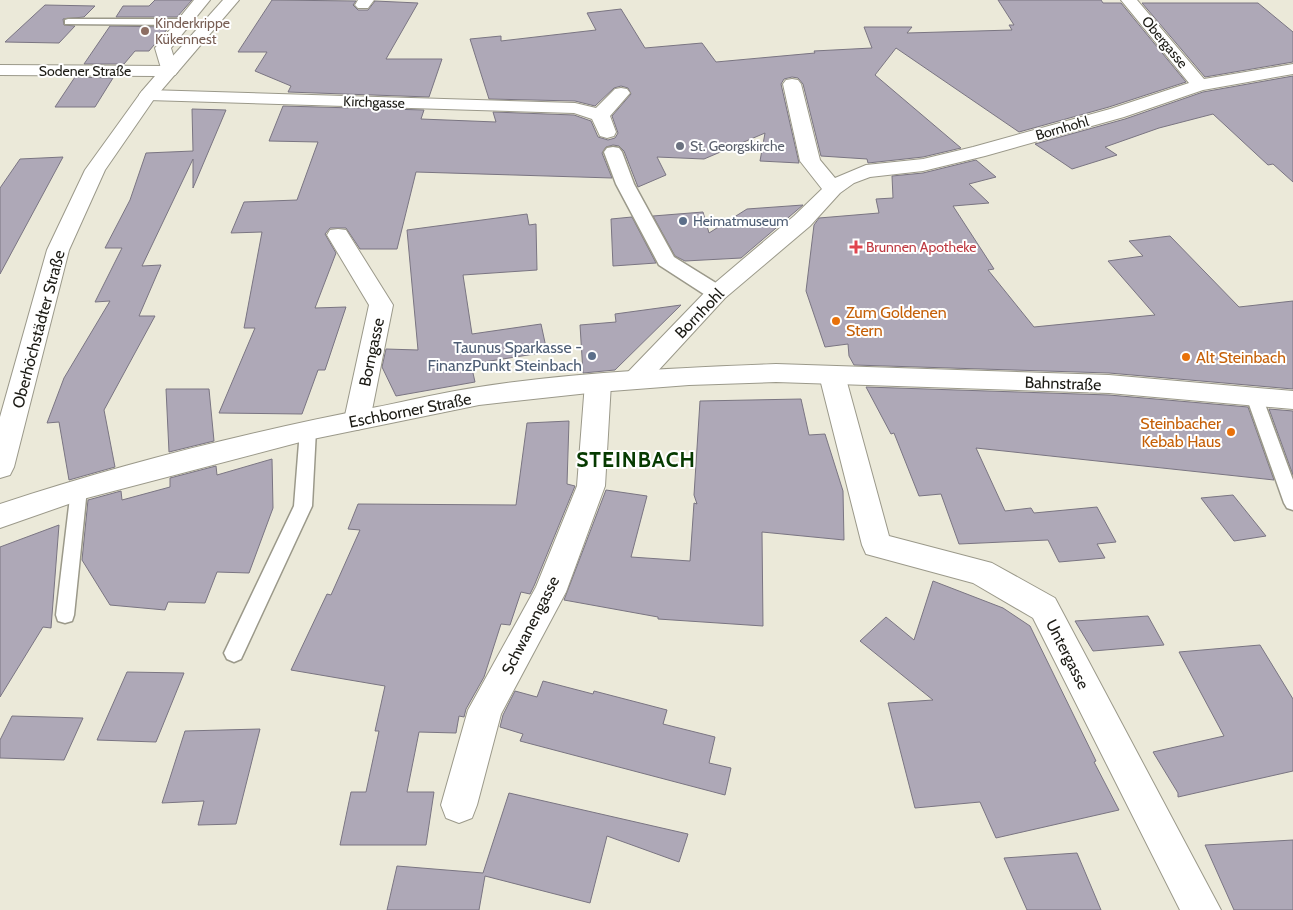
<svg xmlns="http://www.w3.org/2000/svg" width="1293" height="910" font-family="Cabin,sans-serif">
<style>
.building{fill:#aea8b7;stroke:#7a7582}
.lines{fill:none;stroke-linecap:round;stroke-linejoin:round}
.service-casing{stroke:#9b998a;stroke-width:3}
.pedestrian-casing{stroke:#9b998a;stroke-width:3}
.minor-casing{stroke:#9b998a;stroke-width:2}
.tertiary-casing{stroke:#9b998a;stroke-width:2}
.secondary-casing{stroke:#9b998a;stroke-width:2}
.service{fill:#fff;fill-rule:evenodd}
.pedestrian{fill:#fff;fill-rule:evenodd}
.minor{fill:#fff;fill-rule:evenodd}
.tertiary{fill:#fff;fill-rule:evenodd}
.secondary{fill:#fff;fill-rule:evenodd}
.education-dot{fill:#8d6e63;stroke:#fff;stroke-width:2}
.worship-dot{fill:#6b7280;stroke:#fff;stroke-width:2}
.service-dot{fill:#5c6f8a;stroke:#fff;stroke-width:2}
.health-dot{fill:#e0444e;stroke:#fff;stroke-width:2}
.food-dot{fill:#e8710a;stroke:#fff;stroke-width:2}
.labels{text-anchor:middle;stroke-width:4;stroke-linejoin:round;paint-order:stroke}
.far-education-label{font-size:14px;fill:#785e54;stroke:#fff;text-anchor:start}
.far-street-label{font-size:14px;fill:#1c1b15;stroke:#fff}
.far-worship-label{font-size:14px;fill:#5b616d;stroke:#fff;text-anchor:start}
.far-service-label{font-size:14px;fill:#4e5e75;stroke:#fff;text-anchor:start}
.far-health-label{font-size:14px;fill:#be3a42;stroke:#fff;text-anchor:start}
.food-label{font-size:16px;fill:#c56008;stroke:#fff;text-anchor:start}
.street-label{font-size:16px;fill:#1c1b15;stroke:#fff}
.service-label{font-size:16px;fill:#4e5e75;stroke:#fff;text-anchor:end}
.district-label{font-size:21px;font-weight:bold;letter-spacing:1px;fill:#063a00;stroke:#fff}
</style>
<rect width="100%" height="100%" fill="#ebe9d9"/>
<path class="building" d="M155,0H192L177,17H116L123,6H149Z
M272,0L356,1L353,5L358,10H368L375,1L418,3L386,59H442L429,97L288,92L291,86L255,71L267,52H238Z
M998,0H1101L1103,3H1121L1186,82L1109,107L1019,132L896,48L875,75L961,148L923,157L868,163L867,159L821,156L803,84L798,78L792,77L784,79L781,84L799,163L760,161L765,133L704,159L657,157L666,175L638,187L624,151L619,146L613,145L606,147L602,153L612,178L416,172L397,249H360L346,228H330L325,234L336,253L315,308L346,307L325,370H318L302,414L219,413L255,328H244L262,232L231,233L244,202L297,200L318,142L269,141L283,106L424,110L421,119L496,122L493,112L574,115L591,121L598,137L608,140L615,138L618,133L612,116L631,94L628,88L621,86L614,88L595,106L575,101L489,99L470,39L501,36V41L596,30L587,13L621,9L645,48L702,43L716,62L815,53L814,51L872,48L864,27H912L907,33L1012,30L1009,25H1014Z
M1142,3H1258L1293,32V62L1205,77Z
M45,5L95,6L84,17L63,19L64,25L75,26L59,43L5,42Z
M110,26L169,27L149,51H135L124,64H84Z
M1293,76V182L1273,164L1268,165L1213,114L1159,128L1105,147L1117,155L1072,169L1035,144L1125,119L1203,92Z
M75,77L113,78L95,107H55Z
M192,109L226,110L193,188V159L142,266L161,265L139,316H155L104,410L115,467L69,480L59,422L47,423L64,378L110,301L95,302L122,248H105L130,200L146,153L193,151Z
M63,157L0,274V188L20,159Z
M976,160L996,177L969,184L989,203L953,206L994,269L988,270L1034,327L1155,315L1108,261L1143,256L1129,241L1170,236L1239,307L1293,301V389L1109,373L854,365L849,356L848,344L825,347L806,291L814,225L819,218L879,213L876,199L893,198L892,176L923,173Z
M803,205L741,258L685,261L675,256L653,216L703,212L709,233L747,209Z
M527,214L529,225L536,224L537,270L463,275L472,334L541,324L547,352L471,364L475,382L396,396L382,367L386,349L418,350L407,230Z
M632,217L656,263L613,266L611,219Z
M681,305L615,370L583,373L580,325L616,322L615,314Z
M866,387L1109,395L1248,407L1274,480L976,448L1005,511L1031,508L1034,513L1097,507L1116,542L1097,544L1105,558L1059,562L1048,540L959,544L941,494L919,496L894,433L891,434Z
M166,389H209L214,441L169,452Z
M801,399L809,435L825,434L843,491L844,540L762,532L763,626L658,619V617L564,600L606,490L647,496L631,557L690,561L694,503L697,504L694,495L700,401Z
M1269,409L1293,411V475Z
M569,421L567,484L575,486L534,586L530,594L521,592L510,625L501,624L484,677L466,709L464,717L459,716L456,733L419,732L407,792H434L426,845H340L351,792H366L379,731H375L385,686L291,670L327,594L331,595L360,530L348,529L358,504L516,505L527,423Z
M272,459L273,508L249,573L217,572L205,603L168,602L165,610L110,605L82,560L88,500L121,491L122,500L170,487V478L216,466L217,475Z
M1233,495L1266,536L1234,541L1201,498Z
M59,525L51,628L43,627L0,697V547Z
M933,581L1003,608L1030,626L1096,761L1094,762L1119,810L996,838L980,802L915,808L888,703L933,700L860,641L886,617L914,640Z
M1148,616L1164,645L1093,651L1075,621Z
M1260,645L1293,699V771L1178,797V793L1153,752L1224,736L1179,652Z
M127,672L184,673L156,742L97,740Z
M543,681L593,694L594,691L667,710L663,724L715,737L709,763L731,768L725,795L520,741L523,734L500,727L503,715L515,691L537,697Z
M12,716L83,718L64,760L0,758V740Z
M260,729L236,824L198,825L204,801L162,803L185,731Z
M509,793L688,834L679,862L607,836L590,903L485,876L479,910H387L397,866L483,873Z
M1293,840V910H1234L1205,845Z
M1077,853L1101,910H1027L1004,858Z"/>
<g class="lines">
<defs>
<path id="service" d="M68,19H184L189,22L184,25L65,24V20Z
M1254,391L1259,392L1262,396L1293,480V510L1287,508L1284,503L1246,396L1249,392Z
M308,424L314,426L316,430L312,506L241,659L234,662L227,659L224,653L294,506L300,430L302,426Z
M79,482L85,484L87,489L74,615L72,621L65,623L58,621L56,615L71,489L73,484Z"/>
<path id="pedestrian" d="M613,147L619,148L622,152L634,184L674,257L724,288L728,293L724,298L717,300L710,298L659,265L616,184L604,152L607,148Z"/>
<path id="minor" d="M194,0H210L171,48L178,71L175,75L169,76L163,75L155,48Z
M358,0H374L368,8H358L355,5Z
M1121,0H1137L1204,79L1293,64V74L1203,90L1124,117L985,156L923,171L870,177L854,183L840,193L810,226L725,298L644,386L635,389L626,386L622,380L626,374L709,288L794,216L822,189L800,161L783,84L786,80L792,79L798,80L801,84L820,160L835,178L866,165L923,159L973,147L1110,109L1189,83Z
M621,88L627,89L630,93L610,116L616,132L614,136L607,138L600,136L592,119L574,113L148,100L142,99L139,95L142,91L148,90L575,103L596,108L615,89Z
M338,229L346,230L393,305L370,420L366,427L357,430L348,427L344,420L369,305L327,235L330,230Z
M832,366L841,369L845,375L889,536L992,563L1055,598L1221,910H1180L1033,618L973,583L866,554L862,545L819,375L823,369Z
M598,374L607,377L611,383L605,486L566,592L501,714L477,805L472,818L459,823L446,818L441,805L468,710L536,587L577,486L585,383L589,377Z"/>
<path id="tertiary" d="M223,0H239L175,75L169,76L163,75L160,71L163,67Z"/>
<path id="secondary" d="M0,65L169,66L175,67L178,71L154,99L105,170L69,250L14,467L10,475L0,478V417L47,250L85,170L142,91L155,76L0,75Z
M776,364L1109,375L1293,391V409L1109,393L776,382L689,385L598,392L479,405L308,440L83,499L0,528V504C123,463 249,432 377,407C411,400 445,392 479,387C575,372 678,368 776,364Z"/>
</defs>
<use href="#service" class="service-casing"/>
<use href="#pedestrian" class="pedestrian-casing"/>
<use href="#minor" class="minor-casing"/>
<use href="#tertiary" class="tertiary-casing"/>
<use href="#secondary" class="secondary-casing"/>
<use href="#service" class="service"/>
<use href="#pedestrian" class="pedestrian"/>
<use href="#minor" class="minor"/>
<use href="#tertiary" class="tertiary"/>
<use href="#secondary" class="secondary"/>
</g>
<circle class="education-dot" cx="145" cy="31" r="5"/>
<circle class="worship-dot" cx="680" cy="146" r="5"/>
<g class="service-dot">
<circle cx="683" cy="221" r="5"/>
<circle cx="592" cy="356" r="5"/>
</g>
<path class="health-dot" d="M853.5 239.5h5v5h5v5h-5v5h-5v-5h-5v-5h5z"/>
<g class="food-dot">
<circle cx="836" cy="321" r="5"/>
<circle cx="1186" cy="357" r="5"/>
<circle cx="1231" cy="432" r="5"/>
</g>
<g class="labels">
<g class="far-education-label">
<text x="155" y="28">Kinderkrippe<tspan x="155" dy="16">Kükennest</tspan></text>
</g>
<g class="far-street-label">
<text transform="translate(1165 42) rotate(50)" y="5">Obergasse</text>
<text x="85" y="76">Sodener Straße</text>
<text transform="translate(374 102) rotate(2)" y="5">Kirchgasse</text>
<text transform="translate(1062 128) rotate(-16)" y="5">Bornhohl</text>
</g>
<g class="far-worship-label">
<text x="690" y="151">St. Georgskirche</text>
</g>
<g class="far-service-label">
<text x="693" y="226">Heimatmuseum</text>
</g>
<g class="far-health-label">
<text x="866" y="252">Brunnen Apotheke</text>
</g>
<g class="food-label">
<text x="846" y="318">Zum Goldenen<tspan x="846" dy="18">Stern</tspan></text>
<text x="1196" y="363">Alt Steinbach</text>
<text x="1221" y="429" text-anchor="end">Steinbacher<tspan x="1221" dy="18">Kebab Haus</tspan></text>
</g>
<g class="street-label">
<text transform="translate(699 313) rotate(-46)" y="6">Bornhohl</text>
<text transform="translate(38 329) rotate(-75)" y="6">Oberhöchstädter Straße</text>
<text transform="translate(371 352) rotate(-78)" y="6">Borngasse</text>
<text transform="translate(1063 383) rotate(2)" y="6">Bahnstraße</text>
<text transform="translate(410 410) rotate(-11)" y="6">Eschborner Straße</text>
<text transform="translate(530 625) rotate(-63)" y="6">Schwanengasse</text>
<text transform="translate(1068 654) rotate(63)" y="6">Untergasse</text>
</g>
<g class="service-label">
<text x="582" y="353">Taunus Sparkasse -<tspan x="582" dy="18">FinanzPunkt Steinbach</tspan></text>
</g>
<g class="district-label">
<text x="636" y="467">STEINBACH</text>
</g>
</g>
</svg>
